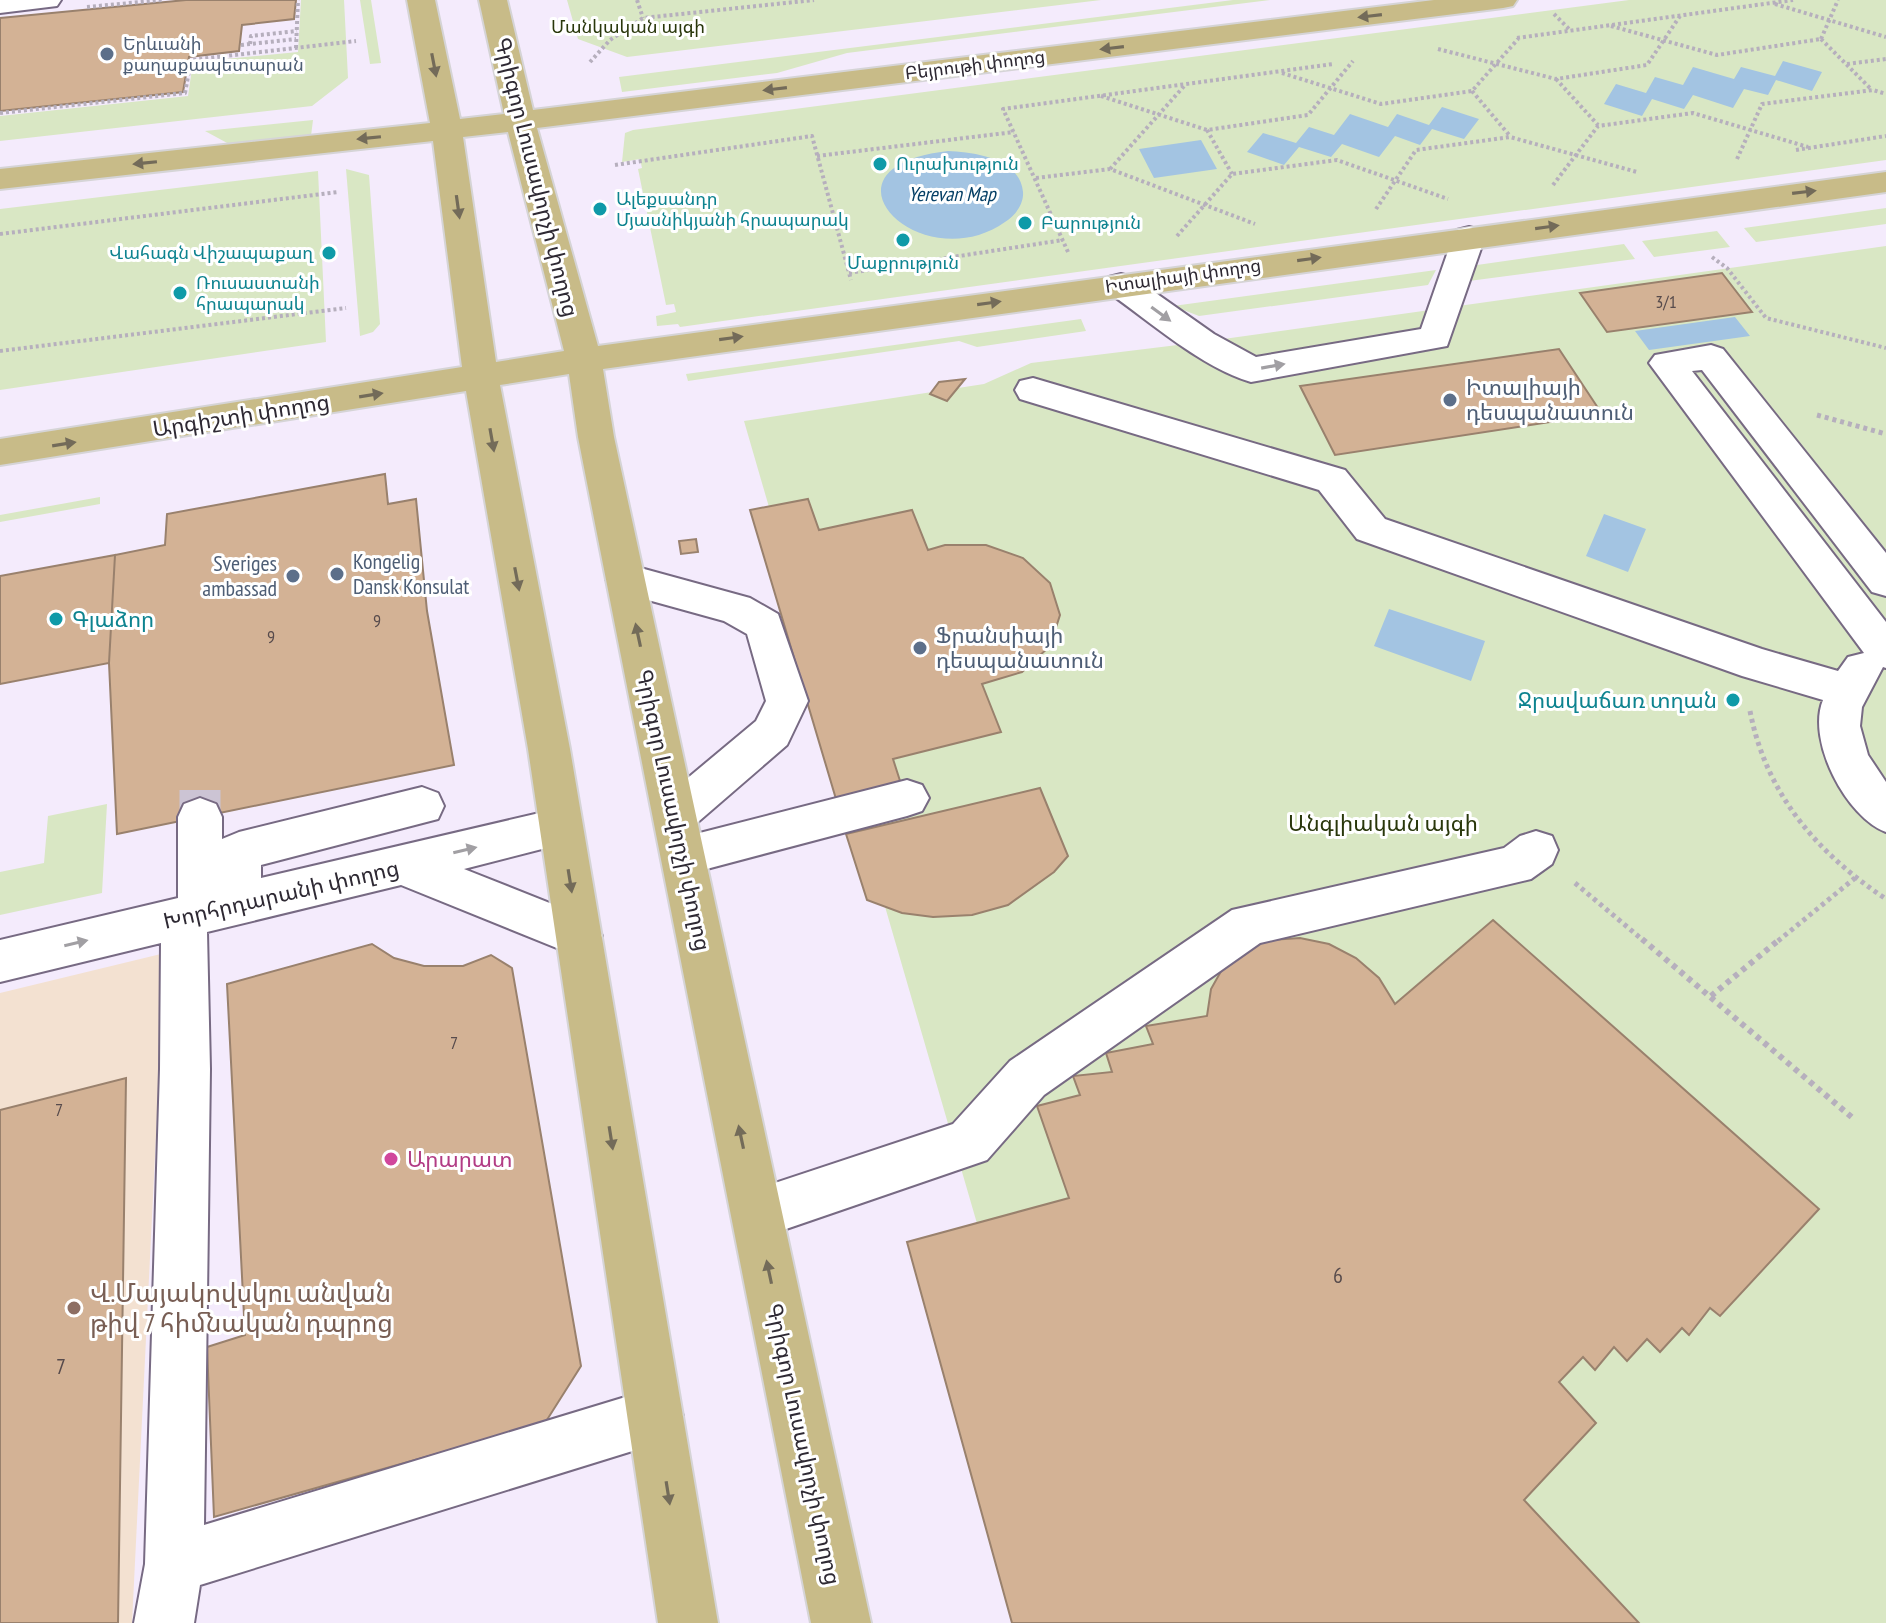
<svg xmlns="http://www.w3.org/2000/svg" width="1886" height="1623" font-family="'PT Sans Narrow','Noto Sans Armenian',sans-serif">
<style>
.education{fill:#f3e1d1}
.green{fill:#d9e7c4}
.water{fill:#a3c4e2}
.building{fill:#d3b295;stroke:#99816d;stroke-width:2}
.lines{fill:none;stroke-linecap:round;stroke-linejoin:round}
.minor-tunnel{stroke:#ccc4d4;stroke-width:41;stroke-dasharray:41 20;stroke-linecap:butt}
.minor-casing{stroke:#776a83;stroke-width:4}
.major-casing{stroke:#d5d4d6;stroke-width:4}
.path-far2{stroke:#b6afbd;stroke-width:4;stroke-dasharray:3 3;stroke-linecap:butt}
.path-far1{stroke:#b6afbd;stroke-width:5;stroke-dasharray:4 4;stroke-linecap:butt}
.path{stroke:#b6afbd;stroke-width:6;stroke-dasharray:5 5;stroke-linecap:butt}
.minor{fill:#fff;fill-rule:evenodd}
.major{fill:#c8bb88;fill-rule:evenodd}
.oneway{fill:#736b59}
.oneway2{fill:#a19fa3}
.service-dot{fill:#5c6f8a;stroke:#fff;stroke-width:3}
.culture-dot{fill:#0f9aa8;stroke:#fff;stroke-width:3}
.hotel-dot{fill:#d1479c;stroke:#fff;stroke-width:3}
.education-dot{fill:#8d6e63;stroke:#fff;stroke-width:3}
.labels{text-anchor:middle;stroke-width:6;stroke-linejoin:round;paint-order:stroke}
.far-park-label{font-size:18px;fill:#29370b;stroke:#fff}
.far-service-label{font-size:18px;fill:#4e5e75;stroke:#fff;text-anchor:start}
.far-street-label{font-size:18px;fill:#2e2933;stroke:#fff}
.far-culture-label{font-size:18px;fill:#0d838f;stroke:#fff;text-anchor:start}
.number-label{font-size:18px;fill:#574b4c}
.far-water-label{font-size:20px;font-style:italic;fill:#064066;stroke:#fff}
.street-label{font-size:22px;fill:#2e2933;stroke:#fff}
.service-label{font-size:22px;fill:#4e5e75;stroke:#fff;text-anchor:start}
.culture-label{font-size:22px;fill:#0d838f;stroke:#fff;text-anchor:start}
.park-label{font-size:22px;fill:#29370b;stroke:#fff}
.hotel-label{font-size:22px;fill:#b23c85;stroke:#fff;text-anchor:start}
.near-number-label{font-size:22px;fill:#574b4c}
.near-education-label{font-size:26px;fill:#785e54;stroke:#fff;text-anchor:start}
</style>
<rect width="100%" height="100%" fill="#f4ebfc"/>
<path class="education" d="M165,953L132,1623H0V993Z"/>
<path class="green" d="M301,0H344L348,78L312,106L0,141V116L188,96L193,62L298,52Z
M360,0H371L381,63L370,64Z
M567,0H1101L627,57L578,39Z
M1233,0H1270L847,53L777,73L622,92L619,77Z
M1629,0H1886V160L680,327L678,324L657,326L656,316L676,312L674,304L666,305L638,169L642,168L640,159L622,162L625,133L633,130Z
M313,120L311,136L229,144L205,131Z
M346,169L369,175L380,324L373,332L360,336Z
M318,171L326,342L0,390V209Z
M1886,208V224L1756,242L1744,228Z
M1717,231L1730,247L1654,257L1642,241Z
M1624,244L1635,259L1469,281L1477,265Z
M1886,246V1623H1093L744,421L984,384L1031,363L1202,342Z
M1436,270L1428,285L1199,316L1173,306Z
M1081,319L1086,331L977,347L959,341L688,381L686,374Z
M100,497V504L0,522V515Z
M107,804L102,893L0,915V872L44,863L48,816Z"/>
<path class="water" d="M1783,61L1822,72L1812,91L1776,80L1768,95L1744,89L1733,108L1693,95L1684,109L1652,99L1642,116L1604,104L1616,84L1646,93L1655,77L1683,85L1693,67L1734,79L1741,67L1775,76Z
M1442,107L1479,119L1464,139L1432,129L1420,145L1395,136L1379,157L1342,144L1331,157L1299,147L1284,165L1247,152L1263,133L1296,143L1309,127L1334,135L1350,114L1388,127L1397,114L1429,125Z
M1201,140L1217,169L1154,178L1139,149Z
M948,151C973,152 1020,158 1023,192C1024,204 1015,216 1005,222C921,281 806,167 948,151Z
M1735,317L1750,336L1649,350L1635,331Z
M1604,514L1646,529L1628,572L1586,556Z
M1389,609L1485,641L1471,681L1374,646Z"/>
<path class="building" d="M186,0H296L294,19L242,25L239,51L189,57L183,92L0,111V18Z
M1722,273L1752,312L1607,332L1580,293Z
M1559,349L1602,414L1335,455L1300,386Z
M965,379L947,401L930,394L939,382Z
M385,474L388,504L416,499L427,611L454,765L117,834L109,663L115,555L165,545L167,514Z
M808,499L819,530L912,510L928,550L945,545H986L1023,558L1050,583L1060,615L1050,646L1022,672L982,684L1001,732L893,759L901,784L836,799L750,510Z
M696,539L698,552L681,554L679,541Z
M115,555L109,663L0,684V576Z
M1040,788L1068,856L1054,872L1008,905L972,915L933,917L902,913L867,900L846,834Z
M1493,920L1819,1209L1720,1316L1710,1308L1689,1335L1682,1328L1660,1352L1647,1339L1627,1361L1614,1347L1595,1370L1583,1357L1559,1382L1596,1423L1524,1500L1639,1623H1012L907,1242L1069,1198L1037,1106L1080,1095L1073,1076L1112,1072L1106,1053L1153,1044L1146,1026L1207,1016L1211,989L1224,966L1245,949L1270,940L1300,938L1329,944L1356,958L1379,978L1395,1004Z
M372,944L394,958L424,966H463L491,955L512,968L581,1366L545,1423L214,1517L207,1347L245,1335L227,984Z
M126,1078L118,1623H0V1110Z"/>
<g class="lines">
<path class="minor-tunnel" d="M200,790V817"/>
<defs>
<path id="minor" d="M0,0H61L57,6L0,13Z
M1469,227L1481,230L1485,237L1447,346L1251,382C1202,368 1151,322 1109,293L1104,285L1109,277L1121,274L1133,277L1214,334L1256,357L1421,329L1453,237L1457,230Z
M1711,345L1723,349L1886,553V596L1872,592L1702,370L1692,371L1886,622V668L1883,667L1862,707L1860,726L1868,755L1886,782V832C1847,818 1806,741 1823,700L1742,676L1357,539L1319,490L1020,399L1015,390L1020,381L1033,378L1345,470L1385,519L1762,649L1838,671L1848,657L1864,653L1649,363L1655,355Z
M626,564L750,598L778,614L808,701L787,745L691,828L675,834L659,828L653,815L659,802L756,721L766,701L747,634L724,621L612,590L606,579L612,568Z
M907,780L922,785L929,798L922,811L907,816L684,875L668,870L662,856L668,842L684,837Z
M422,787L438,793L444,806L438,819L261,865V878L561,808L577,814L583,827L577,840L464,869L595,921L602,936L595,951L579,957L401,885L207,932L210,1069L204,1525L655,1388L675,1396L683,1416L675,1436L655,1444L200,1585L194,1623H134L145,1564L160,1069L161,943L0,982V940L178,898V817L184,804L200,798L216,804L222,817V839L239,832Z
M1536,831L1552,836L1558,850L1552,864L1531,879L1260,943L1044,1095L987,1160L757,1239L739,1231L731,1213L739,1195L953,1124L1010,1061L1232,910L1504,848L1520,836Z"/>
<path id="major" d="M407,0H435L460,119L504,114L479,0H507L533,110L1434,0H1517L1513,6L1503,8L537,128L598,346L1886,172V192L603,369L614,437L871,1623H811L578,437L569,374L500,385L570,749L718,1623H658L528,749L466,391L0,465V439L462,367L433,141L0,189V169L430,123ZM508,132L564,351L496,362L463,137Z"/>
</defs>
<use href="#minor" class="minor-casing"/>
<use href="#major" class="major-casing"/>
<path class="path-far2" d="M637,0L643,18
M1775,4L1886,37
M87,7L162,0
M1554,14L1570,30
M1611,26L1717,55L1821,39
M1517,38L1793,0
M1821,39L1872,90
M1821,39L1838,0
M250,44L251,36L297,31
M241,45L296,39
M296,48L298,0
M1438,49L1556,79L1647,65L1680,16
M590,62L610,40L643,18L814,0
M1847,64L1886,59
M1282,73L1381,104L1472,91L1518,39
M1556,79L1598,125
M1472,91L1510,136
M1101,96L1207,130L1308,115L1353,61
M0,113L185,93L191,60L356,41
M1207,130L1232,174
M1796,150L1886,136
M817,156L1014,132
M1737,159L1762,104L1873,90L1886,94
M615,165L812,136L851,280
M1110,169L1186,84
M1036,178L1110,169L1255,224
M1553,185L1598,126L1693,113L1808,147
M1376,209L1416,150L1510,137L1637,172
M0,234L338,192
M1177,236L1232,174L1337,160L1448,199
M1068,252L1003,109L1333,64
M1712,257L1727,268L1766,318L1886,348
M849,273L1063,240
M0,351L346,308"/>
<path class="path-far1" d="M1817,415L1886,434
M1750,711C1766,794 1817,853 1886,899
M1575,883L1644,941
M1778,941L1855,878"/>
<path class="path" d="M1642,939L1855,1120
M1711,996L1780,939"/>
<use href="#minor" class="minor"/>
<use href="#major" class="major"/>
</g>
<defs><path id="oneway-solid" d="M-6-.8H1V-3.2L6.5 0L1 3.2V.8H-6Z" transform="scale(2)"/></defs>
<g class="oneway">
<use href="#oneway-solid" transform="translate(1370 16) rotate(173)"/>
<use href="#oneway-solid" transform="translate(1112 48) rotate(173)"/>
<use href="#oneway-solid" transform="translate(434 65) rotate(79)"/>
<use href="#oneway-solid" transform="translate(775 89) rotate(173)"/>
<use href="#oneway-solid" transform="translate(369 138) rotate(174)"/>
<use href="#oneway-solid" transform="translate(145 163) rotate(174)"/>
<use href="#oneway-solid" transform="translate(1804 192) rotate(-7)"/>
<use href="#oneway-solid" transform="translate(458 207) rotate(82)"/>
<use href="#oneway-solid" transform="translate(1547 227) rotate(-8)"/>
<use href="#oneway-solid" transform="translate(1309 259) rotate(-8)"/>
<use href="#oneway-solid" transform="translate(989 303) rotate(-8)"/>
<use href="#oneway-solid" transform="translate(731 338) rotate(-8)"/>
<use href="#oneway-solid" transform="translate(371 395) rotate(-9)"/>
<use href="#oneway-solid" transform="translate(492 440) rotate(80)"/>
<use href="#oneway-solid" transform="translate(64 444) rotate(-9)"/>
<use href="#oneway-solid" transform="translate(517 579) rotate(79)"/>
<use href="#oneway-solid" transform="translate(638 635) rotate(-102)"/>
<use href="#oneway-solid" transform="translate(570 881) rotate(81)"/>
<use href="#oneway-solid" transform="translate(741 1137) rotate(-102)"/>
<use href="#oneway-solid" transform="translate(611 1138) rotate(81)"/>
<use href="#oneway-solid" transform="translate(769 1272) rotate(-102)"/>
<use href="#oneway-solid" transform="translate(668 1493) rotate(81)"/>
</g>
<g class="oneway2">
<use href="#oneway-solid" transform="translate(1161 314) rotate(36)"/>
<use href="#oneway-solid" transform="translate(1273 366) rotate(-10)"/>
<use href="#oneway-solid" transform="translate(465 850) rotate(-13)"/>
<use href="#oneway-solid" transform="translate(76 943) rotate(-13)"/>
</g>
<g class="service-dot">
<circle cx="107" cy="54" r="8"/>
<circle cx="1450" cy="400" r="8"/>
<circle cx="337" cy="574" r="8"/>
<circle cx="293" cy="576" r="8"/>
<circle cx="920" cy="648" r="8"/>
</g>
<g class="culture-dot">
<circle cx="880" cy="164" r="8"/>
<circle cx="600" cy="209" r="8"/>
<circle cx="1025" cy="223" r="8"/>
<circle cx="903" cy="240" r="8"/>
<circle cx="329" cy="253" r="8"/>
<circle cx="180" cy="293" r="8"/>
<circle cx="56" cy="619" r="8"/>
<circle cx="1733" cy="700" r="8"/>
</g>
<circle class="hotel-dot" cx="391" cy="1159" r="8"/>
<circle class="education-dot" cx="74" cy="1308" r="8"/>
<g class="labels">
<g class="far-park-label">
<text x="628" y="33">Մանկական այգի</text>
</g>
<g class="far-service-label">
<text x="123" y="50">Երևւանի<tspan x="123" dy="21">քաղաքապետարան</tspan></text>
</g>
<g class="far-street-label">
<text transform="translate(975 65) rotate(-7)" y="6">Բեյրութի փողոց</text>
<text transform="translate(1183 276) rotate(-8)" y="6">Իտալիայի փողոց</text>
</g>
<g class="far-culture-label">
<text x="896" y="170">Ուրախություն</text>
<text x="616" y="205">Ալեքսանդր<tspan x="616" dy="21">Մյասնիկյանի հրապարակ</tspan></text>
<text x="1041" y="229">Բարություն</text>
<text x="313" y="259" text-anchor="end">Վահագն Վիշապաքաղ</text>
<text x="903" y="269" text-anchor="middle">Մաքրություն</text>
<text x="196" y="289">Ռուսաստանի<tspan x="196" dy="21">հրապարակ</tspan></text>
</g>
<g class="number-label">
<text x="1666" y="308">3/1</text>
<text x="377" y="627">9</text>
<text x="271" y="643">9</text>
<text x="454" y="1049">7</text>
<text x="59" y="1116">7</text>
</g>
<g class="far-water-label">
<text x="952" y="201">Yerevan Map</text>
</g>
<g class="street-label">
<text transform="translate(537 177) rotate(76)" y="8">Գրիգոր Լուսավորչի փողոց</text>
<text transform="translate(241 415) rotate(-9)" y="8">Արգիշտի փողոց</text>
<text transform="translate(674 810) rotate(78)" y="8">Գրիգոր Լուսավորչի փողոց</text>
<text transform="translate(281 894) rotate(-13)" y="8">Խորհրդարանի փողոց</text>
<text transform="translate(804 1444) rotate(78)" y="8">Գրիգոր Լուսավորչի փողոց</text>
</g>
<g class="service-label">
<text x="1466" y="395">Իտալիայի<tspan x="1466" dy="25">դեսպանատուն</tspan></text>
<text x="353" y="569">Kongelig<tspan x="353" dy="25">Dansk Konsulat</tspan></text>
<text x="277" y="571" text-anchor="end">Sveriges<tspan x="277" dy="25">ambassad</tspan></text>
<text x="936" y="643">Ֆրանսիայի<tspan x="936" dy="25">դեսպանատուն</tspan></text>
</g>
<g class="culture-label">
<text x="72" y="627">Գլաձոր</text>
<text x="1717" y="708" text-anchor="end">Ջրավաճառ տղան</text>
</g>
<g class="park-label">
<text x="1383" y="831">Անգլիական այգի</text>
</g>
<g class="hotel-label">
<text x="407" y="1167">Արարատ</text>
</g>
<g class="near-number-label">
<text x="1338" y="1283">6</text>
<text x="61" y="1374">7</text>
</g>
<g class="near-education-label">
<text x="90" y="1302">Վ.Մայակովսկու անվան<tspan x="90" dy="30">թիվ 7 հիմնական դպրոց</tspan></text>
</g>
</g>
</svg>
